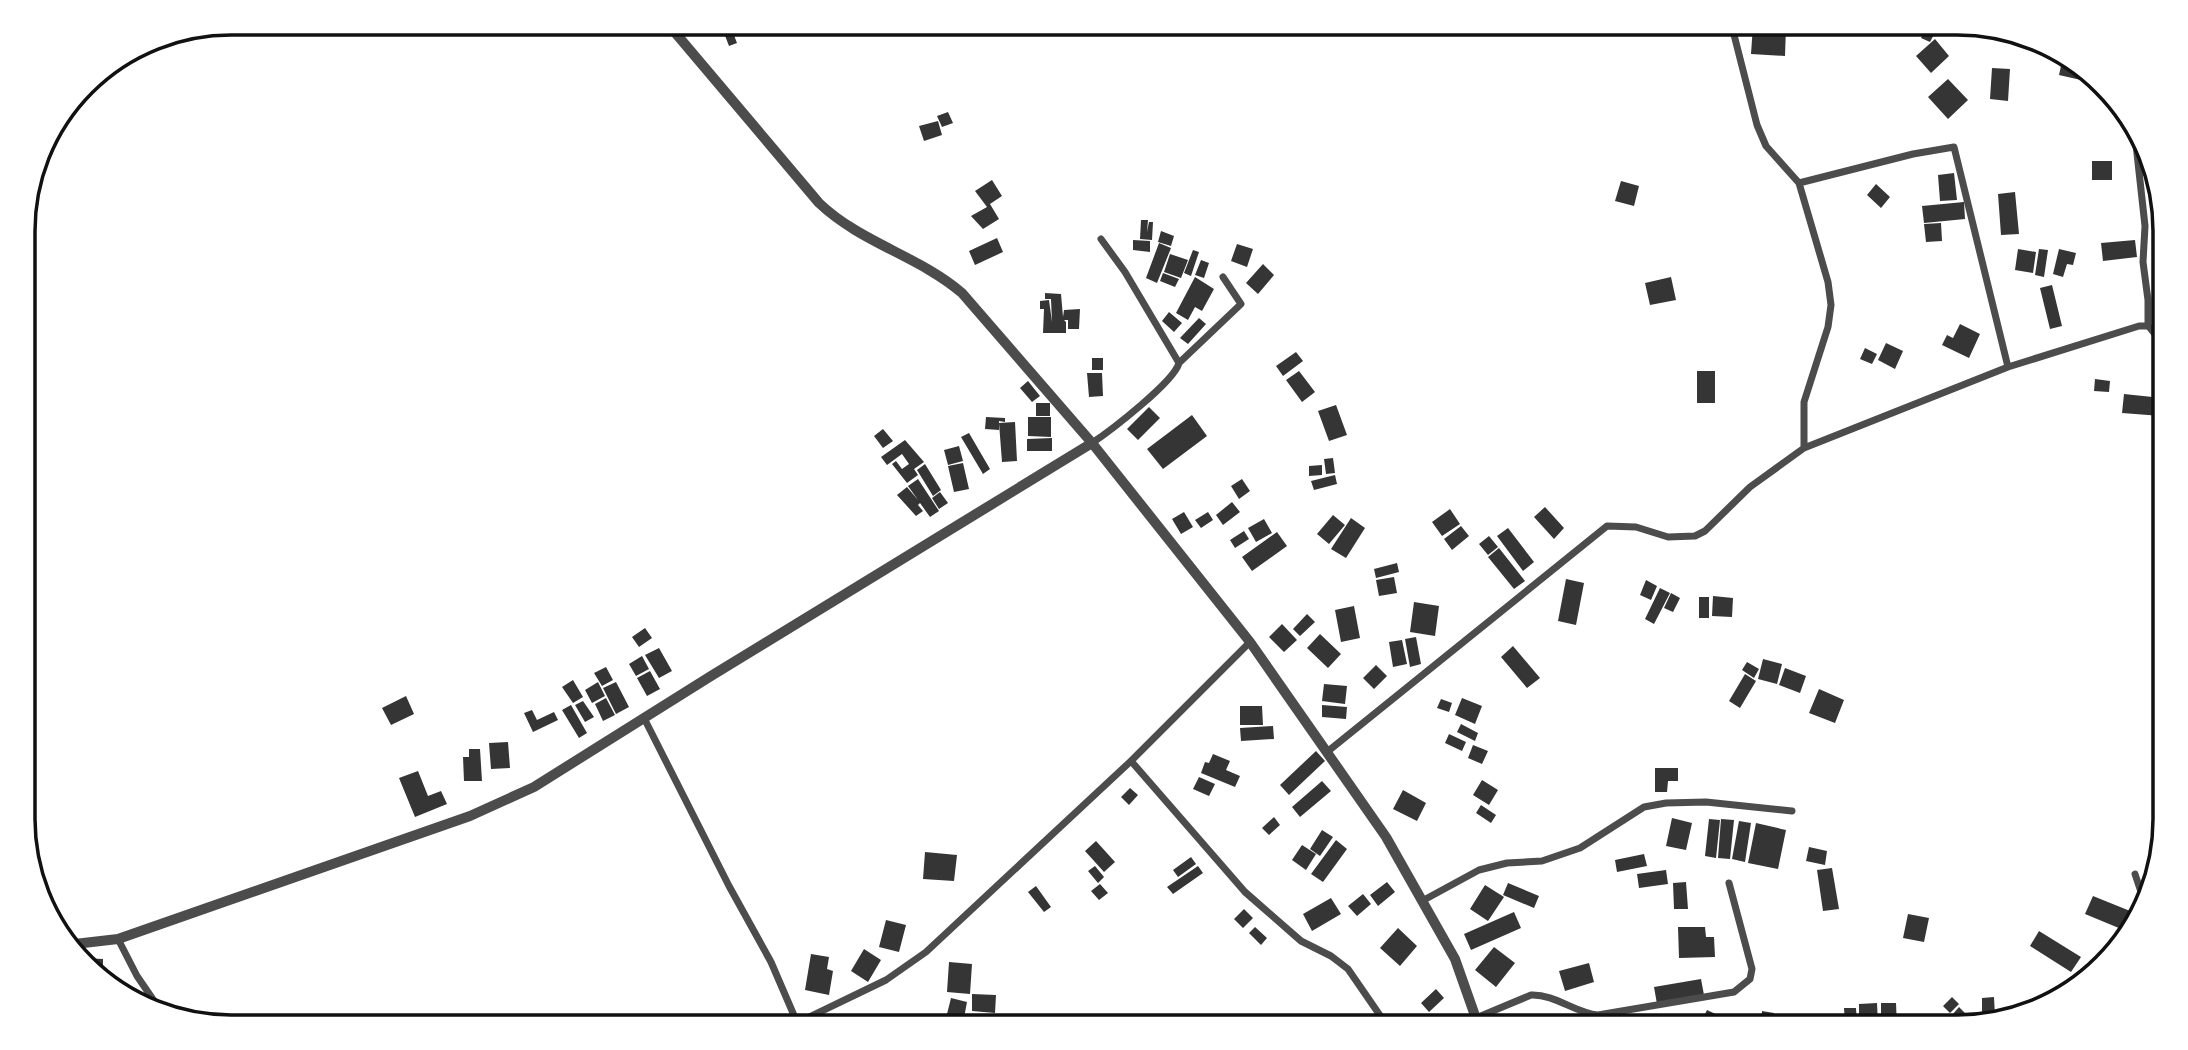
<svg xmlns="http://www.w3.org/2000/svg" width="2188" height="1050" font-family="Inter,sans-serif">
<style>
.building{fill:#353535}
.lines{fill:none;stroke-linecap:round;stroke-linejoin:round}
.minor{stroke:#4c4c4c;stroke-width:7}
.tertiary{stroke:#4c4c4c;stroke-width:10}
.rim{fill:none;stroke:#111;stroke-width:3.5}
</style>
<rect width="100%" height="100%" fill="#fff"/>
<path class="building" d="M716,23H746L748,29L738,32L737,28L732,30L737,43L729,46L724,33L727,32L726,26L718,29Z
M1904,23H1925L1919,34L1903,26Z
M1929,23L1939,25L1930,42L1921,38Z
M1753,25L1786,27L1785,56L1751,54Z
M1935,39L1949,56L1931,73L1916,56Z
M2063,57L2082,73L2081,80L2059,75Z
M1992,68L2010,69L2008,101L1990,99Z
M1948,79L1968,100L1948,119L1928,97Z
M948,112L953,123L942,127L937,116Z
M938,121L942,135L924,141L919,126Z
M2092,161H2112V180H2092Z
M1954,173L1957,200L1940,201L1938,175Z
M992,180L1002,196L990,204L999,219L983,229L971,216L987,207L975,191Z
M1621,181L1639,186L1634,206L1615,201Z
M1876,184L1890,197L1881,208L1867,195Z
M2015,192L2019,234L2001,235L1998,194Z
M1964,202L1965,219L1924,223L1922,206Z
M1141,220H1148L1147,232L1149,222H1153L1152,240L1140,239Z
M1941,223L1942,241L1926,242L1924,224Z
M1161,231L1174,236L1171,246L1158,242Z
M997,238L1003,252L975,265L969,251Z
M1133,240L1150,241V252L1133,250Z
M2135,240L2137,257L2103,261L2101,243Z
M1159,243L1171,248L1157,283L1146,278Z
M1237,244L1253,249L1247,267L1231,261Z
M2018,249L2036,252L2033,273L2015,270Z
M2039,249L2048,250L2044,277L2035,275Z
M2059,249L2076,253L2073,265L2067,264L2063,277L2053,274Z
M1193,250L1199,252L1191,276L1184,273Z
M1170,254L1188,260L1181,278L1164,272Z
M1201,260L1209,263L1204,278L1195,275Z
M1263,264L1274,275L1258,294L1246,283Z
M1163,273L1179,279L1175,287L1160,281Z
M1195,277L1214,289L1202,311L1195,307L1188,320L1176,313Z
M1671,277L1676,300L1650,305L1645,283Z
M2052,285L2062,326L2050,329L2040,288Z
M1045,293L1061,294L1063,317L1064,310L1080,309L1079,329H1068V320H1064L1066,322V333H1043L1044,309H1040V301L1049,300L1052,322L1051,299H1045Z
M1169,312L1182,323L1174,332L1162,321Z
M1199,318L1206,324L1188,344L1180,338Z
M1960,324L1980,334L1969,358L1942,345L1947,335L1953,338Z
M1886,343L1903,351L1895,369L1878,360Z
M1865,348L1877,354L1872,364L1860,359Z
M1296,352L1303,361L1283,376L1276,366Z
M1092,358H1103V370H1092Z
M1299,371L1315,392L1302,402L1286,380Z
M1697,371H1715V403H1697Z
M1087,373H1102L1103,396L1089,397Z
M2095,379L2110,381L2109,392L2094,391Z
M1028,381L1040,396L1032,402L1020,388Z
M2124,394L2162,398L2161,416L2122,413Z
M1036,403H1050V416H1036Z
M1336,405L1347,435L1329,441L1318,411Z
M1149,407L1160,418L1138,440L1127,429Z
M1192,415L1207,436L1163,469L1147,449Z
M986,417L1005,418V422L999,421V430L985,429Z
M1028,417H1051V437L1028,436Z
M1015,422L1017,461L1002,462L999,423Z
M883,429L893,441L883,448L874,436Z
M969,433L990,469L983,474L961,437Z
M1052,438V451H1027V439Z
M905,440L924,462L914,469L918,475L907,483L892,464L896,461L902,469L909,464L902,454L887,465L881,457Z
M959,446L963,461L948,465L944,450Z
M1333,458L1335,473L1326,474L1324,459Z
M963,463L969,489L954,492L948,466Z
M925,464L941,490L933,496L917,470Z
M1322,465V475L1309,476V466Z
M1335,475L1337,484L1314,490L1311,481Z
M918,479L939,511L930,517L920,503L918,505L923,511L916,516L897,495L907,487L918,500L908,486Z
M1242,479L1250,491L1239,499L1231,486Z
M940,492L948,503L939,509L932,498Z
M1232,502L1240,512L1223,525L1216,515Z
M1545,507L1564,528L1554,539L1534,517Z
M1450,509L1460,524L1442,536L1432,522Z
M1184,512L1193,527L1181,534L1172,519Z
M1208,512L1213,520L1201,528L1195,520Z
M1333,515L1345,525L1329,544L1317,534Z
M1351,518L1365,528L1346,558L1331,549Z
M1264,519L1272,533L1256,542L1248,528Z
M1461,526L1469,536L1452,550L1444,539Z
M1508,528L1534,562L1523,571L1497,536Z
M1244,531L1249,539L1235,548L1230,540Z
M1277,532L1287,546L1252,571L1242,557Z
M1489,536L1498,547L1488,555L1479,544Z
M1499,548L1525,581L1514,589L1488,557Z
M1397,563L1399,572L1376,578L1374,569Z
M1394,577L1397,593L1379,596L1376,580Z
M1566,579L1584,583L1576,625L1558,621Z
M1646,580L1657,586L1651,600L1640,595Z
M1660,588L1670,593L1654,624L1645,619Z
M1671,593L1680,598L1673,612L1664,608Z
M1713,596L1733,598L1732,617L1712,616Z
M1699,597H1709V618H1699Z
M1414,602L1439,606L1435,636L1410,632Z
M1354,606L1360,638L1341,642L1335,610Z
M1307,614L1315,622L1300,636L1293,629Z
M1282,624L1297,640L1284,652L1269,637Z
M645,628L652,638L639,647L632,637Z
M1320,634L1341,654L1328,668L1307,648Z
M1416,637L1421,664L1410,667L1405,639Z
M1402,640L1407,664L1393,667L1389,642Z
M1513,646L1540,678L1527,688L1501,657Z
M659,648L672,671L659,678L645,655Z
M642,656L649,669L636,676L629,664Z
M1763,659L1782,664L1777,684L1758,679Z
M1747,662L1759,669L1754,678L1742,670Z
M1376,665L1387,676L1374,689L1363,678Z
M606,667L613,680L602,686L594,673Z
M1785,668L1806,676L1800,693L1779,685Z
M650,671L660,689L647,696L637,678Z
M1745,674L1756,681L1740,708L1729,701Z
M573,680L583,697L573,703L562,687Z
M598,682L605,696L592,703L585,690Z
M616,682L629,707L616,714L603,688Z
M1324,684L1347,686L1345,704L1322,701Z
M1819,689L1844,700L1835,723L1809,713Z
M406,696L414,714L391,725L382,708Z
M606,698L615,715L603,721L595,704Z
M1462,698L1482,706L1475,724L1455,715Z
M1441,699L1452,703L1449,712L1437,708Z
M583,701L594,717L585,722L575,705Z
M571,705L587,733L579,738L562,710Z
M1322,705L1347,707L1346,719L1322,717Z
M1240,706H1262L1263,725H1240Z
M532,710L537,720L554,712L558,720L533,732L524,713Z
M1461,724L1478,733L1475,741L1457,732Z
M1273,726L1274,739L1241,741L1240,728Z
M1449,734L1466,742L1462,751L1445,743Z
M508,742L510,768L491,769L489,743Z
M1473,745L1488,751L1482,764L1468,758Z
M469,749H480L482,781H464L463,757H469Z
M1316,751L1325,761L1289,795L1280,785Z
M1213,754L1230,761L1226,770L1240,776L1235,787L1201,773L1205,762L1209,763Z
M1655,768H1678V781H1668L1667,792H1655Z
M418,771L428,796L441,791L447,804L415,817L399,778Z
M1199,777L1215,784L1209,796L1193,789Z
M1482,780L1498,790L1489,805L1473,795Z
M1322,781L1331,791L1300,817L1292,807Z
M1130,788L1138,795L1129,805L1121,797Z
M1403,790L1426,803L1417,821L1393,809Z
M1481,805L1496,815L1491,823L1476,813Z
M1274,817L1280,825L1269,835L1262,828Z
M1672,818L1692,823L1686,850L1666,846Z
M1709,819L1720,820L1716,858L1705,856Z
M1721,819L1734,820L1730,859L1718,858Z
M1739,821L1751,823L1745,862L1732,859Z
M1756,823L1786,830L1778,869L1748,863Z
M1322,830L1333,837L1320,856L1310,849Z
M1336,840L1347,849L1323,882L1311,874Z
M1096,841L1115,862L1104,872L1085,851Z
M1302,845L1316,854L1306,870L1292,860Z
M1809,847L1827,851L1825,865L1806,861Z
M925,852L957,855L954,881L923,879Z
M1644,854L1647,866L1617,872L1615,860Z
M1191,857L1196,864L1178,877L1173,870Z
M1095,866L1104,877L1098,883L1088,871Z
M1198,866L1203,873L1173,894L1167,887Z
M1832,868L1839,909L1823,911L1817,870Z
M1666,870L1668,884L1639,888L1637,874Z
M1387,882L1395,892L1378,906L1370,895Z
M1686,882L1688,909H1674L1673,883Z
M1508,883L1539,896L1534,908L1503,895Z
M1100,884L1108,893L1099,900L1091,891Z
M1485,885L1504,897L1488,921L1470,909Z
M1036,886L1051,907L1044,912L1028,892Z
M1363,894L1371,904L1357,916L1348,906Z
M2093,896L2140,915L2126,931L2085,914Z
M1331,898L1341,914L1312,931L1303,914Z
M1244,909L1253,918L1243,928L1234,919Z
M1514,912L1521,928L1471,950L1464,934Z
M1908,914L1929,918L1924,942L1903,938Z
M886,920L906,925L899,952L879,947Z
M1255,927L1267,938L1261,945L1249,933Z
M1678,927H1705L1706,937H1714L1715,957L1679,958Z
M1398,928L1417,946L1400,966L1380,948Z
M2039,931L2081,957L2071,972L2030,946Z
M1494,947L1515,963L1496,987L1475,970Z
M864,949L881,960L868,982L851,971Z
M811,954L829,957L827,969L833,971L829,995L805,990Z
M81,958L103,959V976Z
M949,962L972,964L970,994L947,992Z
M1589,963L1594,982L1565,991L1559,971Z
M1701,979L1704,995L1657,1004L1654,987Z
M1436,989L1444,998L1429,1012L1421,1003Z
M972,994L996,995L995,1013L972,1011Z
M1952,997L1959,1004L1950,1013L1943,1006Z
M1994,997L1995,1017H1982V998Z
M951,998L967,1002L964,1018L947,1014Z
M1877,1003L1878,1024L1859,1025V1004Z
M1881,1003H1896L1897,1027H1881Z
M1959,1007L1974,1022L1969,1027H1963L1952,1015Z
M1844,1008H1856L1857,1023H1845Z
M1707,1010L1722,1017L1717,1027H1706L1700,1024Z
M1762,1011L1774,1013L1772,1025L1761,1024Z
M858,1014L871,1015L870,1027H857Z
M1934,1015L1935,1025L1906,1026L1905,1016Z
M946,1016L964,1019L962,1027H944Z"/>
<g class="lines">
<path class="minor" d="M1731,23L1757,125L1766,146L1799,183L1828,282L1831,305L1828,327L1804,402V448
M2134,126L2145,226L2143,262L2148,300V326C2160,336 2161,354 2164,368
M1799,183L1913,154L1954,147L2008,367
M1179,363L1241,304L1223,277
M1092,443C1110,431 1174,382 1179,363L1125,272L1101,239
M644,718L729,886L771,962L799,1027
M1327,752L1607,526L1636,527L1668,537L1695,536L1705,531L1750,487L1804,448L2008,367L2139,326H2148
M1131,761L1245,892L1301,941L1331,956L1348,969L1388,1027
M2135,874L2145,904
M1422,901L1479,870L1507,863L1542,861L1580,848L1644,807L1666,803L1706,802L1792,811
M118,939L137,976L161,1011
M2101,958L2103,957
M1476,1018L1531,995C1555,994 1575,1013 1598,1015L1734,992L1750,979L1752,969L1729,883
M797,1023L886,980L926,952L1131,761L1250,642"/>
<path class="tertiary" d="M667,23L819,203C861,243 919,256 962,293L1092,443L1250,642L1386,837L1455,959L1479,1027
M66,945L118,939L470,816L534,787L711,676L1092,443"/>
</g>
<path d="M0 0H2188V1050H0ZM231 35H1957A196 196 0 0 1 2153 231V819A196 196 0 0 1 1957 1015H231A196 196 0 0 1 35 819V231A196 196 0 0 1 231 35Z" fill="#fff" fill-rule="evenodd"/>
<path class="rim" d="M231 35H1957A196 196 0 0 1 2153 231V819A196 196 0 0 1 1957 1015H231A196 196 0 0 1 35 819V231A196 196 0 0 1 231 35Z"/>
</svg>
